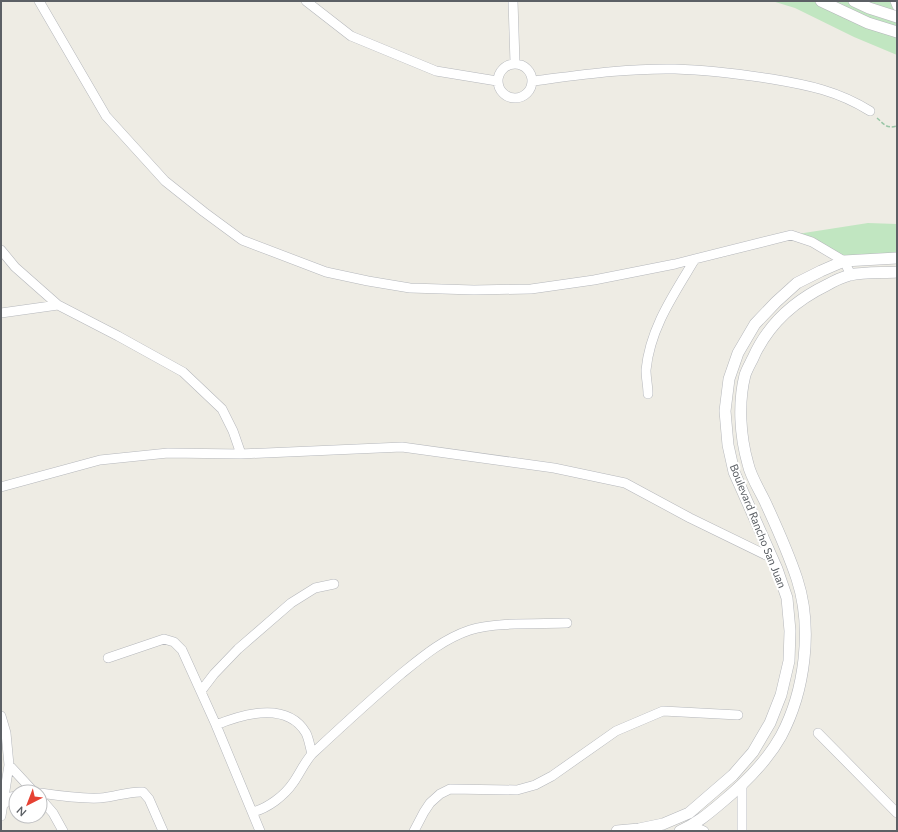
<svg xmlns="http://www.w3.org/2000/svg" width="898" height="832" font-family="Lato,sans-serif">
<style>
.green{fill:#c1e6c1}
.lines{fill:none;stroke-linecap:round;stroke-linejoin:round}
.minor-casing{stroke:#b5b7bb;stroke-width:10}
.tertiary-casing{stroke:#b5b7bb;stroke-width:12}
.path{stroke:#9ac6a7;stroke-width:1.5;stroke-dasharray:4 2;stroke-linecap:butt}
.minor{stroke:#fff;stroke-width:9}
.tertiary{stroke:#fff;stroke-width:11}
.labels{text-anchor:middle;stroke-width:4;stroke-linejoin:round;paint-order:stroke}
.street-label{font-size:11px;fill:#5c6065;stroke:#fff}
</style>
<rect width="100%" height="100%" fill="#eeece4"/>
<path class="green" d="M772,1H897V55L854,37L795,8Z
M868,223L897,224V258L844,261L791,235Z"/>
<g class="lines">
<defs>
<path id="minor" d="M39,1L106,116L165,181L204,212L242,240L326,272L368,281L410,288L474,290L531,289L594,280L675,264L791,235L812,242L844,261L851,275
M306,1L351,36L436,71L497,81
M513,1L515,63
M895,1L897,6
M498 81a17 17 0 1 1 34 0a17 17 0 1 1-34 0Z
M533,81C580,75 627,68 675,69C708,70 740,74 772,79C808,85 838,91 870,111
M1,250L15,267L58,305L118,336L183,372L222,409L233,431L241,454
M1,313L58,305
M648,394C648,386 646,378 646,370C650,328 674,294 695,259
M1,487L100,460L168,453L241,454L402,447L554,468L625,483L690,518L772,558
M108,658L164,639L174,642L182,650L216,725L260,831
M201,691L214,674L238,649L291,603L315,588L334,584
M1,716L6,733L9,765
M216,725C243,714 287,701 306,733C309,739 310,747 312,754
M818,733L897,813
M40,793C60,796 79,799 100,798C115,797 129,791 143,792L149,799L163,831
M40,798L53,813L63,831
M2,806L11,797L16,796
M253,812C268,808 284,796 293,783C300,773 304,763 312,754C341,727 370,700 401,674C422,657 443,639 470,630C495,622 539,624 567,623
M1,816L9,765L34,792
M693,826L704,831
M414,831L424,812L430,803L440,794L450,789L517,790L535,785L552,776L616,731L663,711L738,715
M742,831V785"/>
<path id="tertiary" d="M821,1L868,23L897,32
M854,1L869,8L897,17
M617,831L639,829L663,824L689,813L733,775L753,752L770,723L781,695L789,661L790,631L787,598L777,569L734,472L728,445L725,411L729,379L738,353L755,324L776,302L797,283L821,271L844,261L897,258
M680,831C696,824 708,814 721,803C744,784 766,763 781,736C805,691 813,628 797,579C789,555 778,530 767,506C761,492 751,478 748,464C740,436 738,403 745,375C747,369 750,364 753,358C768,324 794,301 827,285C834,281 843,277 850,275C864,272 883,273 897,272"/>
</defs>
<use href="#minor" class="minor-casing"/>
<use href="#tertiary" class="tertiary-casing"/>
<path class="path" d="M877,118C884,124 886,129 897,126"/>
<use href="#minor" class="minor"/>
<use href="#tertiary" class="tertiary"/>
</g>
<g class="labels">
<g class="street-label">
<text transform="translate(758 526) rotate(68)" y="4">Boulevard Rancho San Juan</text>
</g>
</g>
<rect width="898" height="832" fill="none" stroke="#5c6065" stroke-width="4"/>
<g transform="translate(28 804) rotate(222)"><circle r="19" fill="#ffffff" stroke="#bebfc1"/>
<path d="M0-3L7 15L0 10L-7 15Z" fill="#e64132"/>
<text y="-6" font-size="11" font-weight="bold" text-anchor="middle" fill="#5c6065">N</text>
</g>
</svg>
